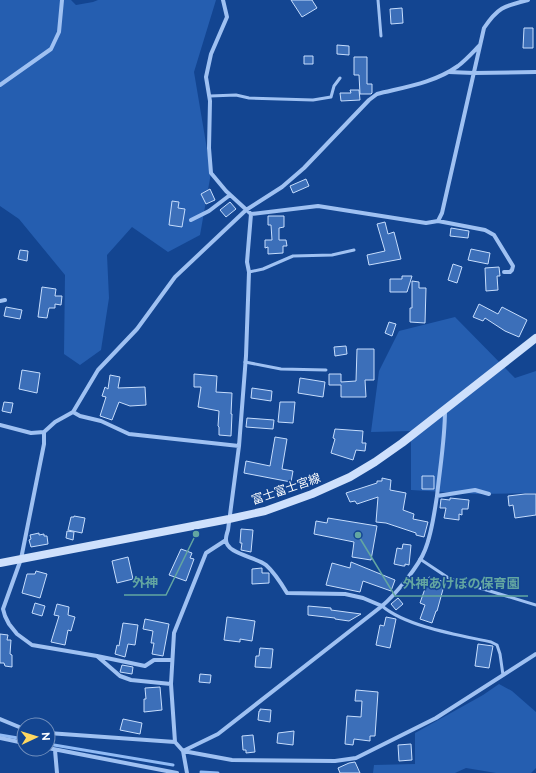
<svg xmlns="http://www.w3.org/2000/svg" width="536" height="773" font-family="Raleway,'Noto Sans JP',sans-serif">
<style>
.green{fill:#255eb0}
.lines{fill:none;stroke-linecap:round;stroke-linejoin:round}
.stream{stroke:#91bbf5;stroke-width:3}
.building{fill:#3c6fb9;stroke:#c6ddfd}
.lane{stroke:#9fc1f2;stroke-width:3}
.street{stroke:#9fc1f2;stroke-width:4}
.secondary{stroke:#cee0fc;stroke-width:8}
.labels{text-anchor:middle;stroke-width:3;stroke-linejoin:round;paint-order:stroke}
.street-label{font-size:12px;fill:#fff;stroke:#134591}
.leader{fill:none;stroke:#63a6a1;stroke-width:1.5}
.callout-dot{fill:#63a6a1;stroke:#134591;stroke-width:1.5}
.callout-label{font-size:13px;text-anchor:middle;font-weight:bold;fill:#63a6a1;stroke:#134591;stroke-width:3;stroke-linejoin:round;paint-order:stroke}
</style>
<rect width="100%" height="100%" fill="#134591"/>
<path class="green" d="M0,0H71L76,5L93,2L98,0H216L194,72L211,173L200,235L168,252L132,227L107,255L109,298L101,350L80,365L64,354L65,275L19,219L0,206Z
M455,317L515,378L536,371V493L477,494L411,490V431L371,432L379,371L399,331Z
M499,684L512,691L536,712V768L531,773H496L466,768L455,773H373L374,765L415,764V733L483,695Z"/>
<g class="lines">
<path class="stream" d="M0,735L24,739
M48,744L173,765
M201,772L218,773"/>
</g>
<path class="building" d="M291,0H312L317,8L302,17Z
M402,8L403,23L391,24L390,9Z
M524,28H533V48H523Z
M337,45L349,46V55L337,54Z
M304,56H313V64H304Z
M354,57H367V84H372V93L371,94H360L359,75H354Z
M350,90H359L360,100L341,101L340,93H351Z
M306,179L309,186L293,193L290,186Z
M210,189L215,200L206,204L201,194Z
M172,201L179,202L178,208L185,209L182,227L169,225Z
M230,202L236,209L226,217L220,210Z
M268,216H284V227L279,228V240H286L287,246H283V253L268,254V247L265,248V240H272L271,225H268Z
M385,222L388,234L394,232L401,259L369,265L367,255L385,251L377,224Z
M451,228L469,231L468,238L450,236Z
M471,249L490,253L488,264L468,260Z
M20,250L28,251L27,261L18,259Z
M453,264L462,267L457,283L448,280Z
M499,267L500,276H497L498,290L486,291L485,268Z
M402,276H412L407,292H390V279H402Z
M412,281L419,282V288H426L425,323L410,322V308H412Z
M42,287L56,289L55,296H62L61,305L55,304V308H49L47,318L38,317Z
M479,304L498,314L502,307L527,320L519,337L505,331L485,318L483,321L473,317Z
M6,307L22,310L20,319L4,316Z
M389,322L396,324L392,336L385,333Z
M346,346L347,354L335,356L334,347Z
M357,349H374V380H365L366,397H341V385H329V374H341V382L356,381Z
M22,370L40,373L37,393L19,389Z
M194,374L217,376L216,392L232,393L231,414H232L231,436L219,435V427L218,426L219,411L198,407L201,387H194Z
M110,375L120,377L118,388L145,387L146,405L130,406L119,402L112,420L100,416L106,397L102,396L105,387L108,389Z
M300,378L325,382L323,397L298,393Z
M252,388L272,391L271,401L251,398Z
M4,402L13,403L11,413L2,411Z
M280,402H295L293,423L278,422Z
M247,418L274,420L273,429L246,427Z
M335,429L363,431L362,443H366L365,451L356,450L353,460L331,453L335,439L333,438Z
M275,437L287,439L282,469L293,471L291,482L244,473L246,461L270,466Z
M422,476H434V489H422Z
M382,478L391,480L390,490L406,493L403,510L414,514L413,519L428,522L424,537L416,535V533L386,523L376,522L378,497L357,504L355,501L350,502L346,493L377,483V481H382Z
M525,494H536V515L515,518L513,505L509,506L508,496Z
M450,498L469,500L468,509H462V515L459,514V520L444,518L446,508H440L441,499L450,500Z
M74,516L85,518L82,533L68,530L71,517H74Z
M328,518L377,526L371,560L352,557L354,542L314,534L316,521L327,523Z
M241,529L253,530L251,552L241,550L242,543H240Z
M67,531L74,532L73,540L66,538Z
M39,533V535L44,534V536H47L48,544L31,547L29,540L31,539L30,535Z
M403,544L411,545L409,565L405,564V566H403L394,564L397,548L402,549Z
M181,549L192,553L190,558L194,559L186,581L169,575Z
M128,557L133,579L117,583L112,561Z
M351,562L395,580L391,591L363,581L360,592L326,585L332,563L350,568Z
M262,568V573H269V583L252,584V569Z
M36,571L47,574L40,598L22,593L27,574H35Z
M429,577L445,582L437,611H436L432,623L420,619L425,605L420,603Z
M398,598L403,604L396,610L391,604Z
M35,603L45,606L42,616L32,613Z
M57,604L69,607L68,615L75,617L71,631L68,630L65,645L51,642L59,616L54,615Z
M308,606L331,608V610L361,614L349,621L335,619V618L308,615Z
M227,617L255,621L252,641L240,639V642L224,640Z
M386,617L396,619L390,648L376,645L380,625L384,626Z
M145,619L169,624L163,656L152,654L154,643H151L153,631L143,629Z
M123,623L138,625L135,645L128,644L125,657L115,654L117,645L119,646Z
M0,634L8,635L7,640H11L10,654L12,655V667L5,666L4,663H0Z
M478,644L493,646L489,668L475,666Z
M260,648L273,649L271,668L255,667L256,656H259Z
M122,665L133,667L132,674L120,672Z
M200,674L211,675L210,683L199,682Z
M160,687L162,710L144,712V699H146L145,688Z
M356,690L378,692L375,736H370V741L354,739L353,745L345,744L347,716L361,717L362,701H355Z
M260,709L271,710L270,722L258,720L259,711H260Z
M123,719L142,723L140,734L120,730Z
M294,731L293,745L277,743L278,733Z
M253,735L255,752L246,753V750H243L242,736Z
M411,744L412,760L399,761L398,745Z
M355,762L360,773H340L338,768L349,763Z"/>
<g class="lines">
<path class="lane" d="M378,0L381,36
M210,96L236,95L249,98L313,100L331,97L334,86L340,78
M249,272L263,269L293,256L332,255L354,250
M245,362L281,369L326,370
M420,559L450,579L536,605
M382,606C407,627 459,635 491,642L497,645L500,654L503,675"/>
<path class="street" d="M223,0L227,17L211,54L206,77L210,101L209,148L211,173L226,191L251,214L247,262L249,272L246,356L239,446L228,530C227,533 226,537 226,539C225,554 257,557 266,565C275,573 281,583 287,593L345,594L363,598L382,606
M449,72L474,73L536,72
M0,85L51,49L59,32L62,0
M251,214L318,206L426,223L438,221L442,213L484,28C498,7 504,6 528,0
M191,220L209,211L230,195
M438,221L485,230L494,235L513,266L512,270L510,272H504
M0,301L5,300
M73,412L98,370L137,329L175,277L246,210L282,187L304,168L369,100L377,94C405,87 434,83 458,66C466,60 473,52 480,45
M0,425L31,433L44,432L55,422L73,412L80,416L101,421L129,434L239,446
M44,432V444L21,559L3,609L5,616L9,624L17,634L32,645L97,656L120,676L131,680L171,684
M437,496L475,490L489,494
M226,540L206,553L174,633L171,684L175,742L183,751L232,760L335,761L356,758L436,718L536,654
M97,656L145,666L154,660H172
M0,719L24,729
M48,733L175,742
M0,738L24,743
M48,748L177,773
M55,750L57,773
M187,773L183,751L218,734L382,606C395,595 419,566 425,550C432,533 434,514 437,496C440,467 445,439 445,410"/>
<path class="secondary" d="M0,563L229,519L265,511L312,494L350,477L375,462L402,443L536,338"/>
</g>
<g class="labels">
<g class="street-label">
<text transform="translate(286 489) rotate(-19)" y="4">富士富士宮線</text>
</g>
</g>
<path class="leader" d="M196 534L166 595H124M358 535L395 596H528"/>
<g class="callout-dot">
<circle cx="196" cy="534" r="4"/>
<circle cx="358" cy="535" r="4"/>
</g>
<g class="callout-label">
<text x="145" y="587">外神</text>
<text x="461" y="588">外神あけぼの保育園</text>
</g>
<g transform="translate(36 737) rotate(86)"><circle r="19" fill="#134591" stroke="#718fbd"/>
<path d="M0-3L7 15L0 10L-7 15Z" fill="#ffd860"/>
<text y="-6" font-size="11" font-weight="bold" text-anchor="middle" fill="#ffffff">N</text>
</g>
</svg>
